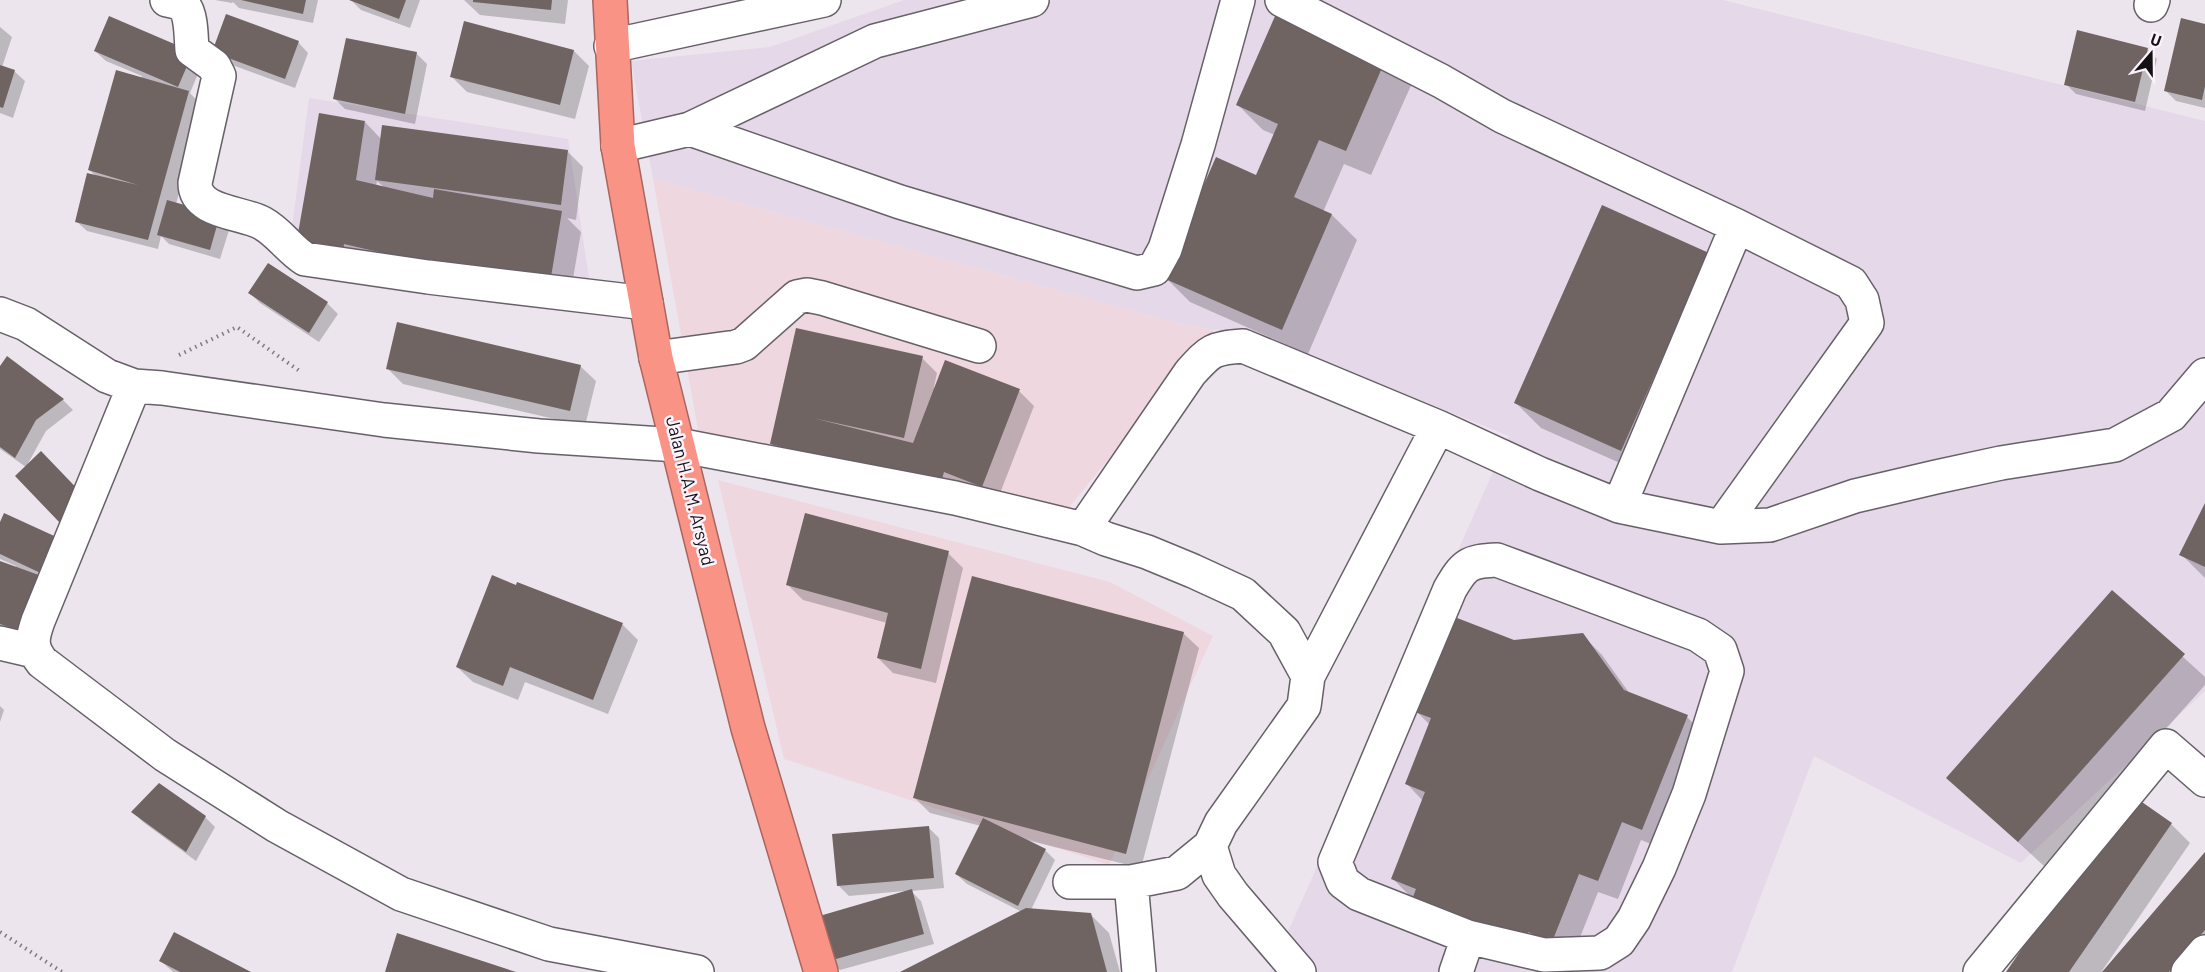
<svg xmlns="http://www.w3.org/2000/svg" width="2205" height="972" font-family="Barlow,sans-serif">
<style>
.built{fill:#e5d8e8}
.industrial{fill:#efd7e0}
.shadow{fill:#0003;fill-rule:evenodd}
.building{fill:#6f6461}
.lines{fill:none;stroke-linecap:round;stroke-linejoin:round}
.minor-casing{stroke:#676068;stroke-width:36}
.highway-casing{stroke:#a8665e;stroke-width:36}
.path{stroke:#817b81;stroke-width:4;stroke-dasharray:1.5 4.5;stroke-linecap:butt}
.minor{stroke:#fff;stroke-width:33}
.highway{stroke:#f89386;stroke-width:33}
.labels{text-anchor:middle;stroke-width:5;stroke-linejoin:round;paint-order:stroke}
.street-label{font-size:18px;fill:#141114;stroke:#faf3fc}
</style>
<rect width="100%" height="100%" fill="#ede5ee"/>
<path class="built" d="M904,0H1723L2205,121V691L2021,863L1814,756L1732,972H1270L1509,436L1270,339L1179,324L653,179L631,61L770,47Z
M309,98L568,139L591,291L290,242Z"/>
<path class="industrial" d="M653,179L1179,324L1214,330L1067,510L699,435Z
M718,480L1110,582L1213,636L1109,865L784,759Z"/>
<path class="shadow" d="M215,0H318L313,23L239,8L233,2L232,3Z
M351,0H420L410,28L361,10Z
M464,0H568L565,24L480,15Z
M1280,9L1413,81L1371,175L1344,164L1323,212L1332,215L1357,240L1308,354L1190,302L1165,277L1257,177L1275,135L1263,130L1238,105Z
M2205,25V108L2176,101L2165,90Z
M0,27L12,37L2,67L14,71L25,81L13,118L0,113Z
M347,39L417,54L427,64L415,124L345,109L335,99Z
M298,42L308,53L295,88L224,62L214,52Z
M2147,49L2157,59L2145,111L2076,94L2066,84Z
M95,51L202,64L190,93L203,107L176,204L230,227L220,259L169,244L161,236L158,249L87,231L76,221L96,176L89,170L142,76L106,61Z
M574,51L589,66L575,119L467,92L451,76Z
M365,122L382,140L567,151L583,167L576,220L567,218L581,232L569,302L317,263ZM377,181L385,188L376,186Z
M1708,254L1734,279L1647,475L1541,428L1516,403Z
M268,265L327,303L338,314L319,342L260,303L250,293Z
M797,330L922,358L937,373L934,387L936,388L1019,391L1034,406L997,501L786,459L771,443Z
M580,366L596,381L585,426L403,384L388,369Z
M0,369L63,400L73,410L46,431L26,467L0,449Z
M2205,507V578L2181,554Z
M0,526L62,542L37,643L0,629V563L15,568L16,566L0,559Z
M948,553L963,568L936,683L893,673L878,658L887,623L803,600L788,585Z
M518,584L623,625L638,640L608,714L525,682L518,700L473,682L457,667Z
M2112,592L2205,677V685L2044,866L1948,778Z
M1183,633L1199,648L1141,868L1022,839L1045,850L1055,860L1031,910L1090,914L1109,933L1120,972H904L1022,912L967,884L956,874L981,826L930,813L915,798Z
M1582,635L1602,655L1630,694L1687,717L1706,736L1661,848L1641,840L1618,899L1598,892L1571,960L1412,898L1393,879L1423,801L1407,784L1430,725L1417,712L1514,641Z
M0,706L4,710L0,722Z
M133,812L205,817L215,827L196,861L143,822Z
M2171,824L2190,843L2102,971L2103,972H2008Z
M929,828L939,838L944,888L911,891L921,901L934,944L840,970L830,960L905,891L849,896L838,885Z
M2205,855V971L2104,972Z
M161,961L247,972H173Z"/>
<path class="building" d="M241,0H306L303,14Z
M349,0H406L399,19Z
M473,0H552L551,10L473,2Z
M1279,7L1388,54L1346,151L1319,140L1294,197L1332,214L1282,330L1163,278L1216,157L1256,175L1278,124L1236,105Z
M226,14L299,41L285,79L212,52Z
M109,16L193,52L178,87L94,51Z
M2181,18L2205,24V86L2202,100L2164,91Z
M464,21L574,50L560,105L450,77Z
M2077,30L2148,48L2135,102L2064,85Z
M346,38L417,52L405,114L333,99Z
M0,65L15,70L3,108L0,107Z
M116,70L189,91L148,240L75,222L87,173L138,185L88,170Z
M319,113L365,121L356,180L433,198L434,189L562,211L550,283L422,262L344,244L343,252L296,245Z
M382,125L568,150L561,205L375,180Z
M167,200L220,215L210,250L157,235Z
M1602,205L1709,253L1621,451L1514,403Z
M268,263L328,302L309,333L248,293Z
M397,322L581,365L570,411L386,369Z
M796,328L923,356L904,438L813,418L913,443L945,360L1020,389L982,487L944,472L940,486L770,444Z
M7,356L64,399L36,420L15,458L0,447V366Z
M41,451L88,500L61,524L15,476Z
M2205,503V567L2179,555Z
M4,513L63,540L47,576L0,554V522Z
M805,513L949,551L921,669L877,658L888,613L786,585Z
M0,561L47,578L26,633L0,624Z
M492,575L516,585L517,582L623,623L593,700L510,667L503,686L456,667Z
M972,576L1184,632L1126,854L913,798Z
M2112,590L2185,654L2018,842L1946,778Z
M1452,616L1514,640L1583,633L1624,690L1688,715L1642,830L1622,822L1598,881L1579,874L1552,942L1528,932L1521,949L1410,905L1416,889L1391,879L1425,792L1405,784L1431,718L1415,712Z
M159,783L206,816L186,852L131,812Z
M2129,793L2172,823L2069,972H2006Z
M983,818L1046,849L1018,906L955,874Z
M929,826L934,878L837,886L832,834Z
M2205,852V930L2169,972H2102Z
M912,889L924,934L829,961L816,917Z
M1026,908L1091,913L1107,972H900Z
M174,932L251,972H180L159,961Z
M397,933L516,972H385Z"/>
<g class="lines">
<defs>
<path id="minor" d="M167,0C171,1 177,2 181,4C192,9 191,39 192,50L214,66L219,76L195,183C195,213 242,212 262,223C279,232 289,249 305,259L428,277L646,303
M1282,0L1441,81L1502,116L1737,226L1851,283L1862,300L1867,323L1721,527
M2151,5L2153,0
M611,46L824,0
M690,129L900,202L1137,273L1154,269L1165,249L1198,145L1238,0
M618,146L690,129L875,41L1032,0
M0,314L26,324L107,376L134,386L162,388L384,420L539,436L678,445L955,498L1083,529L1106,539L1147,552L1193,571L1243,594L1284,632L1308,676L1304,706L1221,823L1210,846L1219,875L1233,895L1299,972
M656,358L736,347L744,344L797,297L807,295L822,298L979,346
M134,386L38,621C32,638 30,647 42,662L165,755L277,826L401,894L549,944L697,972
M1619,506L1737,226
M1083,529L1190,373C1210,351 1212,348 1243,346L1438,427
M1497,560L1698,635L1720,650L1727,671L1689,794L1659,868L1634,919L1619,941L1600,953L1544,955L1468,937L1359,894L1343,882L1335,862L1450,589C1464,565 1468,561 1497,560Z
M0,643L34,651
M1308,676L1438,427L1540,474L1619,506L1721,527L1770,525L1855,496L1936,477L2001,463L2115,445L2171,415L2205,375
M1070,882H1131L1177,873L1210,846
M1131,882L1139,972
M1456,972L1468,937
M1980,972L2166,746L2205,780
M2188,972L2205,952"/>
<path id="highway" d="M610,0L618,146L656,358L748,728L821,972"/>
</defs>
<use href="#minor" class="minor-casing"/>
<use href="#highway" class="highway-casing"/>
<path class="path" d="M179,355L237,327L301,372
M0,932L62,972"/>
<use href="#minor" class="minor"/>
<use href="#highway" class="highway"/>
</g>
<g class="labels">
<g class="street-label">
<text transform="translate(690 491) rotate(76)" y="6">Jalan H.A.M. Arsyad</text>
</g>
</g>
<g transform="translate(2151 54) rotate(20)" stroke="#faf3fc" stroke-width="4.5" paint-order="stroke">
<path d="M0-4.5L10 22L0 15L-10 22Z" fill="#141114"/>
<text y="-9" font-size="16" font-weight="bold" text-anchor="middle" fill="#141114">U</text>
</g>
</svg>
